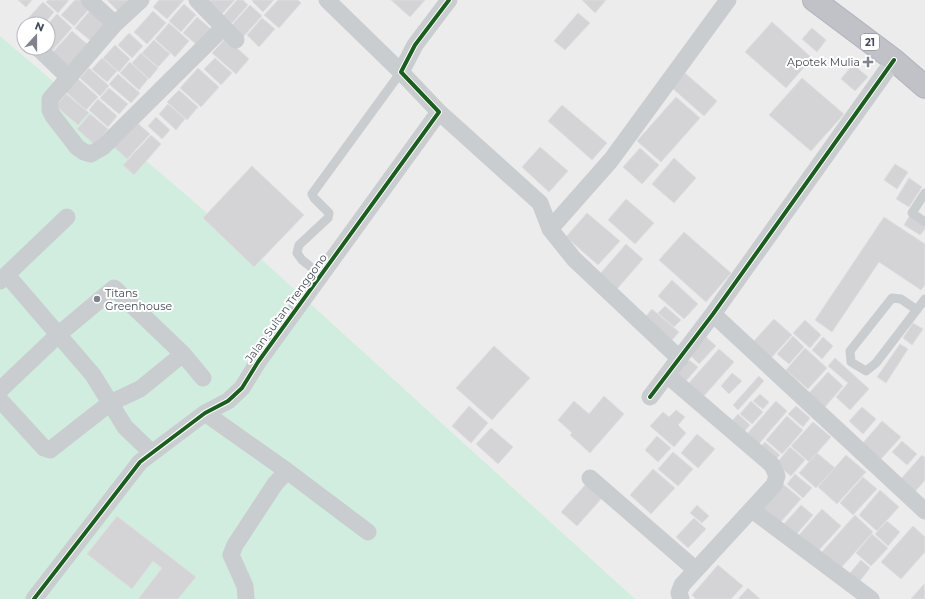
<svg xmlns="http://www.w3.org/2000/svg" width="925" height="599" font-family="Montserrat,sans-serif">
<style>
.green{fill:#d0eddf}
.building{fill:#d4d4d7;stroke:#dededf}
.lines{fill:none;stroke-linecap:round;stroke-linejoin:round}
.trunk-casing{stroke:#b1b4bc;stroke-width:24}
.service{stroke:#cacdd0;stroke-width:9}
.minor{stroke:#cacdd0;stroke-width:17}
.trunk{stroke:#c0c2c8;stroke-width:22}
.cycleway-casing{stroke:#fff;stroke-width:6}
.cycleway{stroke:#1b5e20;stroke-width:4}
.poi-dot{fill:#7f838c;stroke:#fff;stroke-width:1.5}
.labels{text-anchor:middle;stroke-width:4;stroke-linejoin:round;paint-order:stroke}
.shield{fill:#fff;stroke:#7c818a;stroke-width:1}
.shield-label{font-size:10px;font-weight:bold;fill:#444b58}
.poi-label{font-size:11px;fill:#444b58;stroke:#fff;text-anchor:end}
.street-label{font-size:11px;fill:#444b58;stroke:#fff}
</style>
<rect width="100%" height="100%" fill="#edecec"/>
<path class="green" d="M0,36L261,259L635,599H0Z"/>
<path class="building" d="M18,0H32L26,7Z
M48,0H69L58,13L46,2Z
M75,0H81L90,8L74,26L61,15Z
M107,0H132L120,13Z
M159,0H184L167,19L153,7Z
M210,0H235L222,14L208,2Z
M237,0H243L248,5L232,23L223,16Z
M253,0H274L263,12L252,1Z
M278,0H298L301,3L279,28L264,15Z
M391,0H425L410,17Z
M582,0H606L595,13Z
M43,2L54,12L44,24H24V26L22,25Z
M184,4L196,15L181,32L169,21Z
M250,5L262,16L243,37L231,26Z
M93,7L109,21L91,41L75,28Z
M153,11L166,23L147,44L134,32Z
M578,13L590,23L565,50L554,41Z
M57,14L72,28L51,52L48,48V24Z
M197,17L211,29L197,45L183,33Z
M262,18L275,29L259,47L247,35Z
M772,22L812,58L786,88L745,52Z
M169,23L189,41L175,57L155,39Z
M812,28L826,40L817,52L802,39Z
M72,31L88,45L68,67L52,53Z
M129,33L143,46L132,58L118,45Z
M226,38L249,59L236,74L212,53Z
M154,40L170,54L158,67L142,53Z
M115,45L130,59L119,72L103,58Z
M141,53L158,68L149,79L132,63Z
M102,58L117,71L107,82L92,69Z
M215,58L232,73L221,85L204,69Z
M130,62L148,79L139,90L120,73Z
M853,64L868,77L855,91L841,79Z
M89,68L109,86L100,96L80,78Z
M198,68L219,87L201,107L180,88Z
M685,73L717,101L704,116L672,88Z
M118,74L140,93L131,103L109,84Z
M77,78L98,97L86,110L65,91Z
M802,78L844,114L811,151L769,115Z
M109,88L128,104L119,114L100,98Z
M179,90L198,107L187,120L167,102Z
M66,94L89,113L78,125L56,106Z
M676,97L700,118L661,162L637,141Z
M98,99L117,116L108,127L89,110Z
M168,104L185,119L176,130L159,114Z
M562,105L607,143L592,160L548,121Z
M90,114L108,129L95,145L77,129Z
M156,117L170,130L162,139L148,126Z
M135,121L150,134L127,159L113,146Z
M151,135L161,144L134,175L123,165Z
M540,147L568,171L549,192L522,167Z
M640,148L659,165L642,184L623,167Z
M674,158L696,178L674,203L652,184Z
M895,164L908,172L897,189L884,180Z
M252,166L304,215L254,267L203,218Z
M909,178L922,187L909,207L896,199Z
M626,199L654,223L635,244L608,220Z
M587,213L620,241L598,265L566,237Z
M910,215L925,225V229L920,235L904,225Z
M884,217L925,244V285L921,290L879,262L832,332L815,320Z
M684,232L731,273L706,302L659,260Z
M626,244L643,259L616,290L599,275Z
M672,280L698,304L684,319L658,296Z
M665,306L681,320L674,327L658,313Z
M652,309L679,332L668,345L641,322Z
M774,319L792,335L770,359L752,343Z
M805,320L821,335L810,348L793,333Z
M913,323L923,329L912,345L903,338Z
M793,336L804,347L789,364L777,354Z
M706,337L716,346L699,364L690,355Z
M823,337L833,346L822,359L812,350Z
M900,344L908,349L886,383L877,377Z
M494,346L530,378L492,420L456,388Z
M805,348L827,368L808,389L786,370Z
M719,349L734,362L703,397L688,384Z
M835,358L869,389L850,410L836,397L848,383L828,366Z
M689,360L698,367L686,381L677,373Z
M828,372L843,386L825,407L809,393Z
M732,373L742,381L729,394L721,386Z
M759,376L764,381L738,410L733,405Z
M760,394L769,402L763,409L753,401Z
M604,396L624,414L590,453L570,435L572,433L558,420L574,401L589,414Z
M751,401L763,412L752,424L740,414Z
M776,401L787,411L758,445L746,435Z
M469,406L488,423L471,443L452,426Z
M796,406L810,418L803,427L788,414Z
M862,407L876,419L863,434L849,421Z
M676,410L685,417L678,425L686,433L674,447L650,426L663,412L669,417Z
M738,414L750,425L743,433L731,422Z
M787,416L803,430L782,454L766,440Z
M882,421L901,437L880,460L862,444Z
M813,422L831,437L809,462L791,446Z
M491,428L513,447L498,464L476,444Z
M697,434L715,449L698,468L681,453Z
M657,436L671,448L658,462L645,450Z
M902,441L917,454L907,465L892,452Z
M765,442L780,455L774,461L759,448Z
M790,447L805,460L791,476L776,464Z
M673,452L693,469L678,486L658,469Z
M817,453L835,468L816,488L799,473Z
M846,455L866,472L837,504L818,487Z
M922,455L925,458V480L914,493L900,480Z
M653,469L675,488L651,514L630,495Z
M795,474L812,488L803,498L787,484Z
M863,477L877,489L853,515L840,503Z
M587,483L603,497L577,526L561,512Z
M783,484L801,499L779,524L761,509Z
M880,490L899,507L877,531L859,515Z
M697,505L709,516L702,523L690,513Z
M801,505L813,515L794,537L782,526Z
M822,509L841,526L818,551L799,535Z
M855,515L873,532L840,569L821,553Z
M117,516L196,577L178,599H138L162,568L153,561L132,589L87,554Z
M694,518L706,529L688,548L676,537Z
M887,521L900,532L888,546L875,534Z
M913,526L925,537V552L901,579L881,562Z
M872,534L888,548L871,566L856,553Z
M861,560L870,568L859,582L850,573Z
M718,565L743,586L731,599H696L692,595Z
M924,584L925,599H911Z
M748,588L760,599H738Z"/>
<g class="lines">
<defs>
<path id="trunk" d="M814,0L894,60L925,87"/>
</defs>
<use href="#trunk" class="trunk-casing"/>
<path class="service" d="M925,193L912,213L925,222
M321,275L302,260L297,253L299,245L328,218L329,213L314,198L312,194L401,72
M917,310L901,299L892,298L850,351L851,362L866,371L876,363L925,299"/>
<path class="minor" d="M89,0L115,24
M141,0L115,24L50,99V110L53,116L77,147L84,152L91,154L103,147L224,27
M197,0L236,40
M327,0L401,72
M38,48L68,77
M439,112L540,203L550,229L574,259L680,359
M550,229L611,160L728,0
M7,275L93,375L125,427L151,452
M0,281L67,217
M713,314L925,511
M667,375L772,465L777,476L774,485L682,585L679,593L681,599
M0,390L59,334L114,288L183,354L203,378
M650,397L713,314L894,60
M0,400L44,448L50,450L110,403L140,389L183,354
M205,413L287,471L368,532
M590,478L696,570
M752,510L871,599
M34,599L140,462L205,413L228,401L242,388L258,362L439,112L401,72L415,45L449,0
M246,599L245,586L231,555L235,545L275,484L287,471"/>
<use href="#trunk" class="trunk"/>
<defs>
<path id="cycleway" d="M650,397L713,314L894,60
M34,599L140,462L205,413L228,401L242,388L258,362L439,112L401,72L415,45L449,0"/>
</defs>
<use href="#cycleway" class="cycleway-casing"/>
<use href="#cycleway" class="cycleway"/>
</g>
<g class="poi-dot">
<path d="M866 56h4v4h4v4h-4v4h-4v-4h-4v-4h4z"/>
<circle cx="97" cy="299" r="4"/>
</g>
<g class="labels">
<rect class="shield" x="861" y="34" width="18" height="16" rx="3"/>
<g class="shield-label">
<text x="870" y="46">21</text>
</g>
<g class="poi-label">
<text x="860" y="66">Apotek Mulia</text>
<text x="105" y="297" text-anchor="start">Titans<tspan x="105" dy="13">Greenhouse</tspan></text>
</g>
<g class="street-label">
<text transform="translate(286 308) rotate(-54)" y="4">Jalan Sultan Trenggono</text>
</g>
</g>
<g transform="translate(36 36) rotate(21)"><circle r="19" fill="#ffffff" stroke="#b4b7bc"/>
<path d="M0-3L7 15L0 10L-7 15Z" fill="#7f838c"/>
<text y="-6" font-size="11" font-weight="bold" text-anchor="middle" fill="#444b58">N</text>
</g>
</svg>
